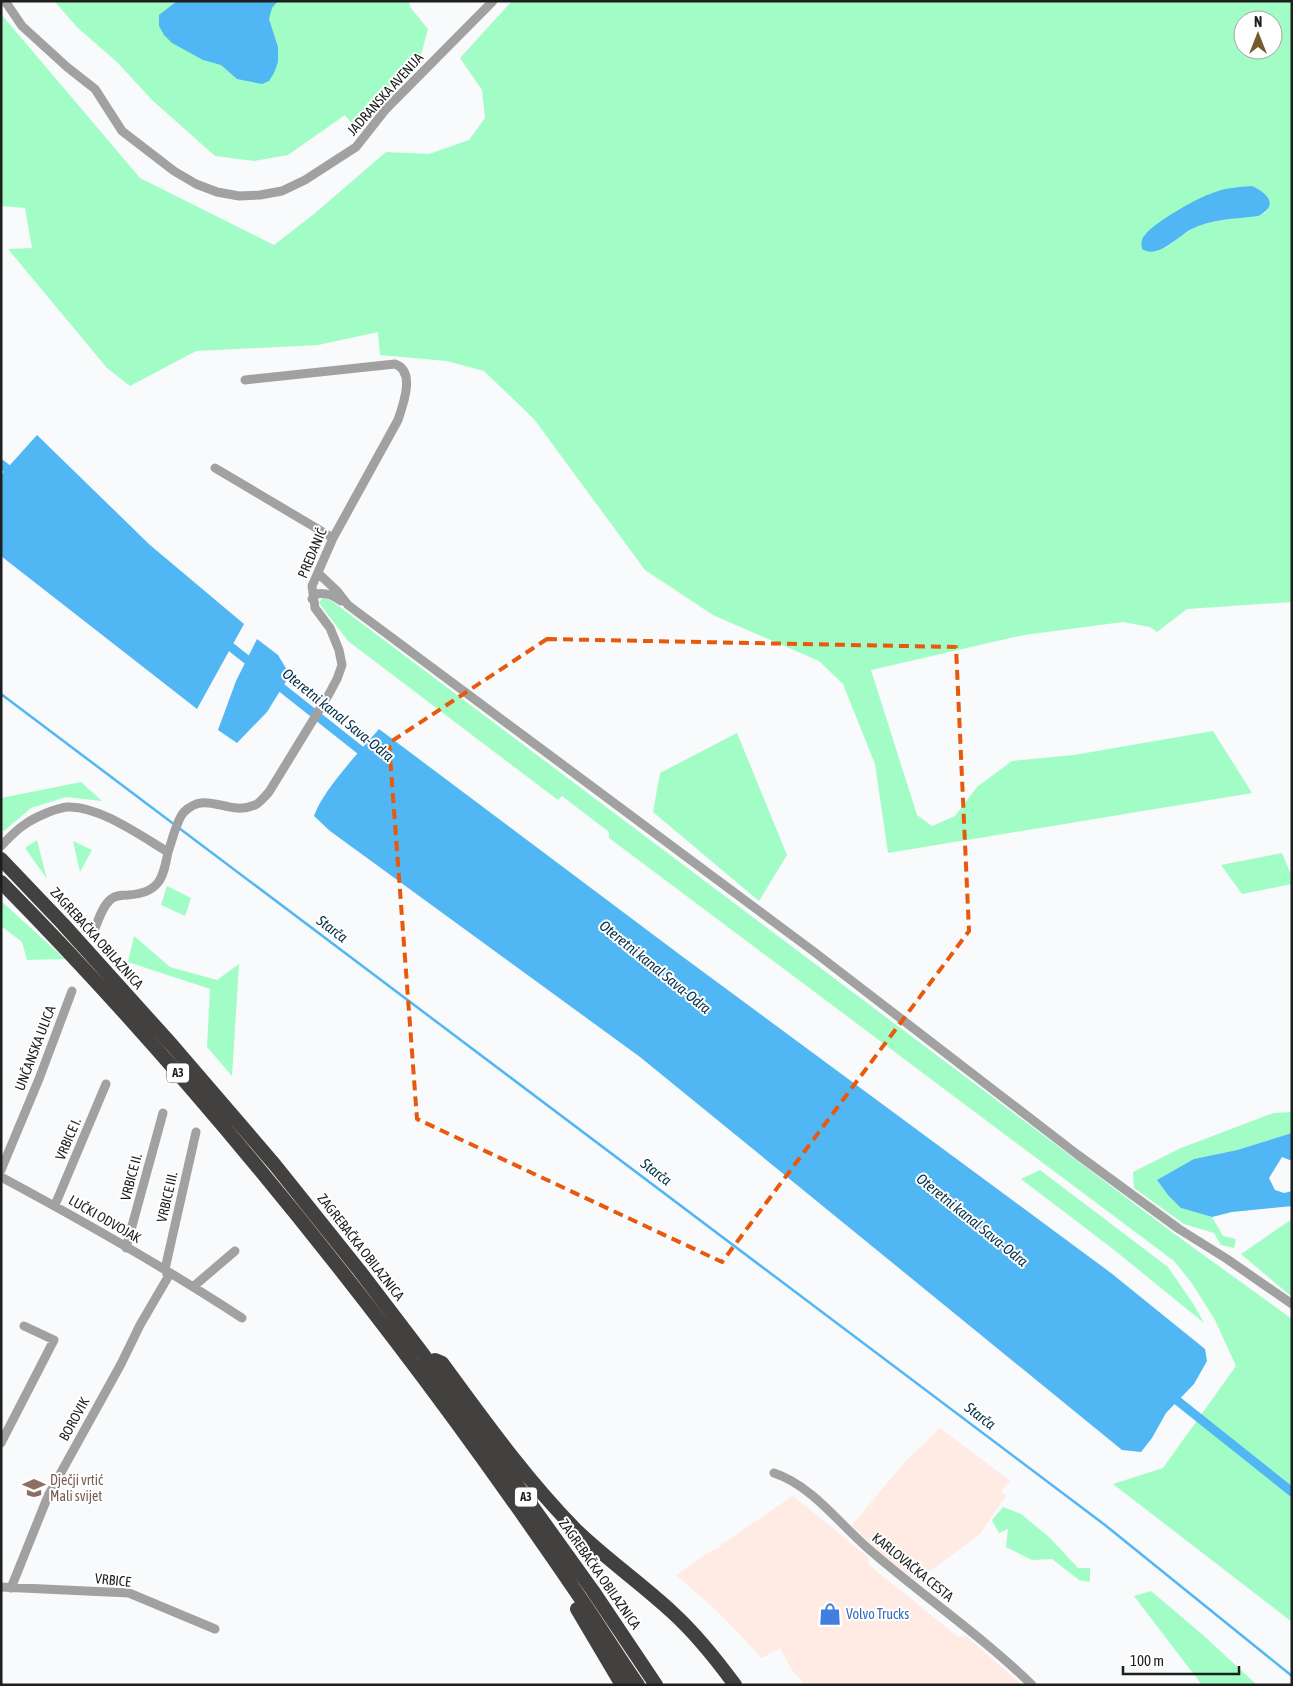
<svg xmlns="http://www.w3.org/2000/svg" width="1293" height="1686" font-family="'Asap Condensed',sans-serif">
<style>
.commercial{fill:#ffebe3}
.green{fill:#a1fdc5;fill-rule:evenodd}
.water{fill:#51b7f4}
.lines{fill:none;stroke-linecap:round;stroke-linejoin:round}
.stream{stroke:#51b7f4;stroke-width:2.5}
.canal{stroke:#51b7f4;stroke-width:9}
.minor{stroke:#a2a1a1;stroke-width:9}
.highway{stroke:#424140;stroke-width:14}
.marked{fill:none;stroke:#e8590c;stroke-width:4;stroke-dasharray:10 6;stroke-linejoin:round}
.labels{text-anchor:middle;stroke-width:4;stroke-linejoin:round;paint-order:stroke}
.shield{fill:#fff;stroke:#616262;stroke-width:1}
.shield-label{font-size:12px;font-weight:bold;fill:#1d1e1e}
.street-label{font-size:14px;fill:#1d1e1e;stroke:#fff}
.education-label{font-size:14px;fill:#785e54;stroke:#fff;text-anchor:start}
.shop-label{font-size:14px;fill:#366cbe;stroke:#fff;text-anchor:start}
.water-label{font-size:15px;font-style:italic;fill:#04314a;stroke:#fff}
</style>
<rect width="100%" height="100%" fill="#f8fafb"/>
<path class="commercial" d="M940,1428L1010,1481L1001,1491L1006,1496L979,1535L916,1581L877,1550L852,1525L904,1463Z
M793,1496L868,1557L869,1565L958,1637L966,1636L1022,1685H806L792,1670L780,1648L762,1658L719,1613L676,1575L711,1551L719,1548L721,1545Z"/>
<path class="green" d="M54,1H409L410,7L428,29L418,66L356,129L345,115L288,155L254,161L215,156L152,100L117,62L78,28Z
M512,1H1292V602L1187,609L1157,632L1150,627L1123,622L1024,635L871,670L917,815L932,826L955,816L977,787L1012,761L1074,755L1213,731L1252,793L888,853L875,764L843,684L819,661L713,615L645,570L534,419L484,371L447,361L380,355L378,332L318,345L196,351L130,386L107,368L8,249L32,248L25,208L1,206V14L140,178L274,245L314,214L386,152L429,154L469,140L485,118L482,90L460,58ZM1243,20H1273V50H1243ZM1252,186L1268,198L1269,206L1265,213L1201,224L1184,234L1167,247L1154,252Z
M323,597L332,601L1180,1238L1292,1319V1622L1113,1484L1163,1468L1236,1366L1215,1320L1191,1282L1174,1261L609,838V832L562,796L558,800L348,641L319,603Z
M737,733L787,855L759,901L653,812L660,773Z
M81,782L102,801L66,797L31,808L4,831L1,829V798Z
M37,840L47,879L25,848Z
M73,841L92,850L80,872Z
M1282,853L1292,877V884L1242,894L1221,865Z
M167,886L191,898L185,916L161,905Z
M1,901L65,959L27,960L22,942L1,926Z
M134,936L170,967L217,980L239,964L232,1076L207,1047L210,989L128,962Z
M1292,1112V1133L1237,1150L1194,1159L1181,1208L1212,1217L1223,1236L1236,1239L1234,1248L1221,1245L1214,1233L1184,1224L1134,1188L1133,1172L1181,1148L1273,1113Z
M1040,1170L1168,1267L1194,1305L1204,1323L1113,1249L1021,1179Z
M1292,1219V1297L1241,1254Z
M1003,1507L1021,1514L1049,1537L1078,1568H1090V1582L1079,1580L1052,1559L1032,1560L1006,1547L1008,1529L999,1533L992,1520Z
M1151,1591L1203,1635L1257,1685H1202L1134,1596Z"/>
<path class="water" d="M177,1H278L272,8L269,19L278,47V62L274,73L269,81L262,84L237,79L221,65L203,60L172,43L164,35L159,26V15Z
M1252,186C1267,193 1280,205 1258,216C1235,219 1210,219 1190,230C1176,238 1158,259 1142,249C1141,244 1141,239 1145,235C1152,224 1197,198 1210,194C1224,188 1237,187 1252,186Z
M37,435L150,545L244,624L197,709L1,556V475Z
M257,639L278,655L290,675L267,712L237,743L218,730L236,681Z
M379,729L683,957L1111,1273L1205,1349L1207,1361L1194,1384L1166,1413L1152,1438L1141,1452L1122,1450L640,1057L330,831L314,816C323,790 360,751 379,729Z
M1292,1133V1176V1161L1282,1157L1269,1178L1275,1190L1284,1193L1292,1191V1206L1232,1212L1212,1217L1181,1208L1168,1195L1157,1180L1194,1159L1237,1150Z"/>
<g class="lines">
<path class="stream" d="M1,694L1105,1525L1292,1676"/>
<path class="canal" d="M1,464L15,475
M222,640L255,666
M273,681L369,757
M1169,1394L1292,1492"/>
<path class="minor" d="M5,1L22,26L67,67L95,89L122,131L174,171L196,184L217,192L239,196L260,195L282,191L305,180L356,147L386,109L493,1
M215,468L333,538
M318,573L337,591L348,605L813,951L1078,1155L1179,1229L1227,1259L1292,1304
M312,599L316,594C326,592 333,595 341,601
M1,846C8,839 16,830 24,825C33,818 56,808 67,807C98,805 141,836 168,852C172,841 177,819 184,812C207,789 227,817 255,805C260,803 265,796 269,792L329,694L337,679L342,665L339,650L330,628L315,608L312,586L333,538L398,420C403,405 416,371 395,364L245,380
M94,931C98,921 102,907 110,900C115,895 122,895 128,895C159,893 163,879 168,852
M1,1170L39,1079L72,991
M1,1177C83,1221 164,1267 242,1318
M55,1205L106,1084
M126,1248L163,1113
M194,1286L235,1251
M1,1443L54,1340L24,1326
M774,1473C813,1486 840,1525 871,1551C924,1597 982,1636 1032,1685
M1,1587L129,1593L215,1629
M11,1588L48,1496L121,1364L140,1325L168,1277L165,1269L196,1132"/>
<path class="highway" d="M1,859L63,924L172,1045L275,1165L359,1270L423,1354L593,1591L656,1685
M1,882C142,1025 272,1179 394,1339C459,1424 521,1511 581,1599C600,1627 618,1656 638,1685
M435,1360L442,1363C484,1420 525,1478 575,1529C606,1559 642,1584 673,1613C697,1635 716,1659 735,1685
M577,1609L622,1685"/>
</g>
<path class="marked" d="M547,639L956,647L969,931L722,1262L417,1119L389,743Z"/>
<defs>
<symbol id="school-bare" viewBox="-9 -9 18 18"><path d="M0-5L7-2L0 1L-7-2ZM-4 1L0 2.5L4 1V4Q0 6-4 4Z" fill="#8d6e63" stroke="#fff" stroke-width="2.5" paint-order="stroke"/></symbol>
<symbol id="shop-bare" viewBox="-9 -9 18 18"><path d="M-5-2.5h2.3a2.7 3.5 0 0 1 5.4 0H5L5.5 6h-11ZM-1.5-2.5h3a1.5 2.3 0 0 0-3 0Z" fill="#3f7fe0" stroke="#fff" stroke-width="2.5" paint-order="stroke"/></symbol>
</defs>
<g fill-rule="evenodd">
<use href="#school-bare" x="18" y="1472" width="32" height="32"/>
<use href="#shop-bare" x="814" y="1598" width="32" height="32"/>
</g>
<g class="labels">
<g class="shield">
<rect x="167" y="1063.5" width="22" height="19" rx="4"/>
<rect x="515" y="1487.5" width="22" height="19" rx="4"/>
</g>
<g class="shield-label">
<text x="178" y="1077">A3</text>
<text x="526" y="1501">A3</text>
</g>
<g class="street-label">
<text transform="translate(385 94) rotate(-48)" y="5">JADRANSKA AVENIJA</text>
<text transform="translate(312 553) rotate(-67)" y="5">PREDANIĆ</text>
<text transform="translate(97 938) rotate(48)" y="5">ZAGREBAČKA OBILAZNICA</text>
<text transform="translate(35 1048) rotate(-69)" y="5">UNČANSKA ULICA</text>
<text transform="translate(68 1139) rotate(-67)" y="5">VRBICE I.</text>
<text transform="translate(131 1177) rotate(-75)" y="5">VRBICE II.</text>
<text transform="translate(167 1197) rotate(-77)" y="5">VRBICE III.</text>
<text transform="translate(105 1219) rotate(30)" y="5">LUČKI ODVOJAK</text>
<text transform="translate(361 1247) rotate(52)" y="5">ZAGREBAČKA OBILAZNICA</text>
<text transform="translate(74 1419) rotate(-61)" y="5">BOROVIK</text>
<text transform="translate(913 1567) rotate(39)" y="5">KARLOVAČKA CESTA</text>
<text transform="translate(600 1574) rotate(55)" y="5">ZAGREBAČKA OBILAZNICA</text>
<text transform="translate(113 1580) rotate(6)" y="5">VRBICE</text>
</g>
<g class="education-label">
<text x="50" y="1485">Dječji vrtić<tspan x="50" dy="16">Mali svijet</tspan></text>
</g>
<g class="shop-label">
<text x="846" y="1619">Volvo Trucks</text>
</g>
<g class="water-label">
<text transform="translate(338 715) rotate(39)" y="5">Oteretni kanal Sava-Odra</text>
<text transform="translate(332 929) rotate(37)" y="5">Starča</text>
<text transform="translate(655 967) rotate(39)" y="5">Oteretni kanal Sava-Odra</text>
<text transform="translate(656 1172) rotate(37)" y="5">Starča</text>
<text transform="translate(972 1220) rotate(39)" y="5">Oteretni kanal Sava-Odra</text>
<text transform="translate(980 1416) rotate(37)" y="5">Starča</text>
</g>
</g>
<rect width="1293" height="1686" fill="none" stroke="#1d1e1e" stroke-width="5"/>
<g transform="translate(1258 35)"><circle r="24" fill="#ffffff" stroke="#a5a5a5"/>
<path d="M0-4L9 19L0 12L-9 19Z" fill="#755a2c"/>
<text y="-8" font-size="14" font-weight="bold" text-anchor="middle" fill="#1d1e1e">N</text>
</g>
<path d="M1123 1666v8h116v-8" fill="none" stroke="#1d1e1e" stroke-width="2.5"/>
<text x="1130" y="1666" font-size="15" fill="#1d1e1e" stroke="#ffffff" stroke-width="4" paint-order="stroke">100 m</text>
</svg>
